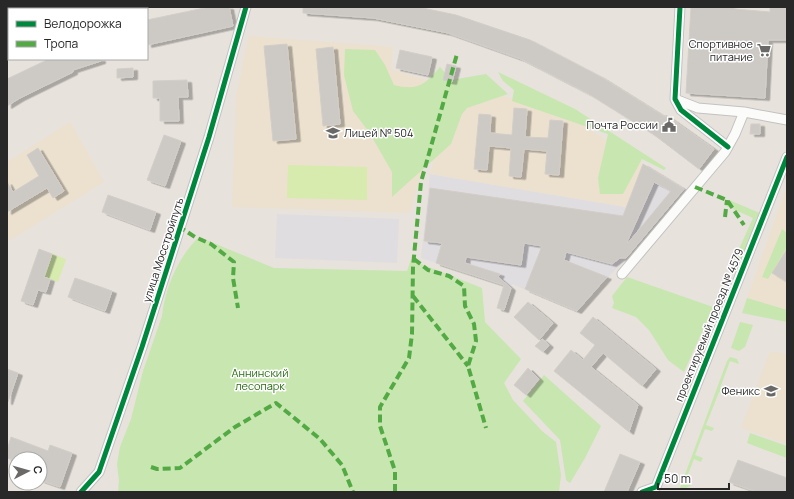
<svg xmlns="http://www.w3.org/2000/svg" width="794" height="499" font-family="Manrope,sans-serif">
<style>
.industrial{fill:#e0dde0}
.education{fill:#ece1cf}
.green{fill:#c8e6b0}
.pitch{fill:#d6ebad}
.building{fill:#cdcac6;stroke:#d2cec8;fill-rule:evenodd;filter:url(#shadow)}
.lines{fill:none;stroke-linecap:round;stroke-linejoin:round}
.minor-casing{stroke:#c3c2c3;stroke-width:11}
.minor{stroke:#fbfbfa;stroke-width:9}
.quiet{stroke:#53aa44;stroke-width:4;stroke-dasharray:8 4;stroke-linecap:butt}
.cycleway-casing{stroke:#fff;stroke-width:8}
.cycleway{stroke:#00873e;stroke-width:5}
.labels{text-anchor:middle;stroke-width:3;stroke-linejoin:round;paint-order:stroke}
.poi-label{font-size:11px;fill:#282828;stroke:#fff;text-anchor:end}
.street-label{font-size:11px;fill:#282828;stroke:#fff}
.park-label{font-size:11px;fill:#276b11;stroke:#fff}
</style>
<defs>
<filter id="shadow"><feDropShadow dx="4.5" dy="2.5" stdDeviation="0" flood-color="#0004"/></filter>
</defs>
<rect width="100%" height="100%" fill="#e7e2dc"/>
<path class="industrial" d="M643,164L684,189L626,258L577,311L512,284L504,310L497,308L504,285L421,258L430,174L626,207Z
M277,214L399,219L397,263L275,258Z"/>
<path class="education" d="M249,36L393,47L391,69L446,86L410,213L232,207L236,96Z
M452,86L502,96L563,112L643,164L626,207L430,174Z
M70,122L104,182L7,242V162Z
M787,186V310L747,298Z
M770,351L787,354V444L741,428Z"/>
<path class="green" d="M345,49L375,50L385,65L394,85C417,91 425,85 440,67L451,80L486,74L508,94L467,108L462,114L451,144L392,197V172L369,132L353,111L344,75Z
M498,72L575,109L666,168L664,170L642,159L623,194H600L598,178L608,134L512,101L514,90L503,81Z
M729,200L762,214L737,272L730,269L753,218L724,205Z
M782,229L787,233V247L768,279L762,277Z
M199,237L274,268L407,271L411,260L482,288L485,322L521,359L504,383L513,400L542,431L556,442L561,475L559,492H118L119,481L117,464L120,447L131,419L143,371L162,316C165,288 178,257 199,237Z
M627,277L713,307L684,372L668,360L649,330L636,317L612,308L614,303L612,296Z
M747,298L787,310V322L742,313Z
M740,322L753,325L745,347L739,351L731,348Z
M730,357L737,359L739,364L730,361L720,388L728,391L727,395L719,392L706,425L714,428L712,431L705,429L695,455L703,458L701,462L694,459L685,482L692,485L684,489L680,488L727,361Z
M544,375L601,426L585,458L570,483L566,480L560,440L523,401Z
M750,433L787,446V458L747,443Z"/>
<path class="pitch" d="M288,165L367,167V200L287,198Z
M52,254L66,259L58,282L44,277Z"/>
<path class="building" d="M209,7H229L233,26L147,45V20Z
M303,7H418L456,15L530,40L601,77L665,117L666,115L714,149L699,169L653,134L589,94L521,59L448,33L373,18L303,13Z
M691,7H732L735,9L770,12V7H787L786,40H768L765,98L686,93Z
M287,44L296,139L273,141L264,46Z
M333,47L340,124L323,126L316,49Z
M400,50L432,57L428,75L396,68Z
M49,59H101V61L73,70V72L20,98L7,106V79Z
M447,64L456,66L452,82L443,80Z
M133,68V77L117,78V69Z
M187,80L188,97H178L179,121H160V98H153V81Z
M514,108L527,109L525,137L548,138L550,120L563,121L559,175L545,174L547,151L524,149L521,177L509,176L511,148L489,146L487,170L474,169L479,114L491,115L490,133L512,135Z
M751,124H760V134H750Z
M164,135L181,141L165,186L147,180Z
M38,148L64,191L53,198L47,188L7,212V182L13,192L39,176L27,155Z
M643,164L684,189L626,258H620L612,264L566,252L564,260L607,277L577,311L525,289L542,246L524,243L521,265L466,257L465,263L500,274L498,277L511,288L504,310L497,308L504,285L436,263L442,243L424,241L430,188L623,216ZM654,182L671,191L628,243L627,242Z
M108,195L156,212L150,230L102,212Z
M39,249L52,254L44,277L50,279L46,292L38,290L33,305L21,301Z
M787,249V282L772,273Z
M75,278L112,291L105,311L68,297Z
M528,302L553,323L539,340L514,317Z
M593,317L656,369L642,386L603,353L591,367L638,405L629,432L554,371L571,350L583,360L595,345L580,333Z
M542,339L549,345L543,352L535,346Z
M528,368L539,379L526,395L514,385Z
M7,369L18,373L8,402H7Z
M11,437L48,451L50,445L72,453L60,487L40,480V459H16V461L7,458V450Z
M620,454L640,462L627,492H604Z
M738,460L787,478V492H757L729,482Z"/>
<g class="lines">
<defs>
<path id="minor" d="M680,7L675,99L681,110L728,147
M675,99L698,108L744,112
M622,274L725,152L735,134L744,112L787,120
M81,492L99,472L142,347L209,137L246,7
M642,492L656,487L787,157"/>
</defs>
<use href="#minor" class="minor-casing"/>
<use href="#minor" class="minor"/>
<path class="quiet" d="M695,187L727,200L744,225
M725,217L727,200
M178,226L195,237L211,244L234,262L233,278L238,308
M414,259L428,270L449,276L464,286L465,306L474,324L476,341L468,366L486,428
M413,296L468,366
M151,467L157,469L180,468L235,427L276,403L320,439L342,465L353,492
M395,492V471L380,426V407L409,358L412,334L413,267L421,182L457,54"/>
<defs>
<path id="cycleway" d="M680,7L675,99L681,110L728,147
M81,492L99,472L142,347L209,137L246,7
M642,492L656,487L787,157"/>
</defs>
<use href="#cycleway" class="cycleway-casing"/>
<use href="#cycleway" class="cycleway"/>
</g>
<defs>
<symbol id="supermarket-bare" viewBox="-9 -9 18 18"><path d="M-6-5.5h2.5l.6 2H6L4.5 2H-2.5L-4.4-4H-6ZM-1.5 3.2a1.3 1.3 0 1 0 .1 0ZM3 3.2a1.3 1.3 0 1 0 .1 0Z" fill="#6b6967" stroke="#fff" stroke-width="2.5" paint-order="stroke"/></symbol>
<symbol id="civic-bare" viewBox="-9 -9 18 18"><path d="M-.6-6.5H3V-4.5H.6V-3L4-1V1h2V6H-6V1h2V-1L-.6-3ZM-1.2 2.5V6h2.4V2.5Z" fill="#6b6967" stroke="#fff" stroke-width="2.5" paint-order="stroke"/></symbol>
<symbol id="school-bare" viewBox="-9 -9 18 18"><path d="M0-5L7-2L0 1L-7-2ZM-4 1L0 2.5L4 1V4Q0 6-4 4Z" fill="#6b6967" stroke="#fff" stroke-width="2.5" paint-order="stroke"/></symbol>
</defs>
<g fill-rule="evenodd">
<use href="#supermarket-bare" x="754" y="40" width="20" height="20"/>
<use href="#civic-bare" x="659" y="115" width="20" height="20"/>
<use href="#school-bare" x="323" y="123" width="20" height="20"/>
<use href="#school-bare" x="761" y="381" width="20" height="20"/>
</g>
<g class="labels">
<g class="poi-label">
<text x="753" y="48">Спортивное<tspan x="753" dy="13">питание</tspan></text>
<text x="658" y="129">Почта России</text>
<text x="344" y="137" text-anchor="start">Лицей № 504</text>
<text x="760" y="395">Феникс</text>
</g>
<g class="street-label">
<text transform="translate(163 250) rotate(-72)" y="4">улица Мосстройпуть</text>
<text transform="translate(709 325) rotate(-68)" y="4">проектируемый проезд № 4579</text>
</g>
<g class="park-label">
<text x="260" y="377">Аннинский<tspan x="260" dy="13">лесопарк</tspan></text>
</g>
</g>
<rect width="794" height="499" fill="none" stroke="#282828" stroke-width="16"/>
<rect x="8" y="8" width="140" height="52" fill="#ffffff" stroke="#a9a9a9"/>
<rect x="16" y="21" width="20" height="6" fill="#00873e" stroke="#a9a9a9"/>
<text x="44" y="28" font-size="12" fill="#282828">Велодорожка</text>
<rect x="16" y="41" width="20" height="6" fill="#53aa44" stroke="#a9a9a9"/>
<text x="44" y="48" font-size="12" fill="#282828">Тропа</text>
<g transform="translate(28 471) rotate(84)"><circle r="19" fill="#ffffff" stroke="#a9a9a9"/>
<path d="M0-3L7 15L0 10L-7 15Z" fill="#6b6967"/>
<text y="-6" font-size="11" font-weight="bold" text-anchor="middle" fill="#282828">С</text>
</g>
<path d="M658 483v6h71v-6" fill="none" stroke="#282828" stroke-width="2"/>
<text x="664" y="483" font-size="12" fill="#282828" stroke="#ffffff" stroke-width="3" paint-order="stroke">50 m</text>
</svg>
